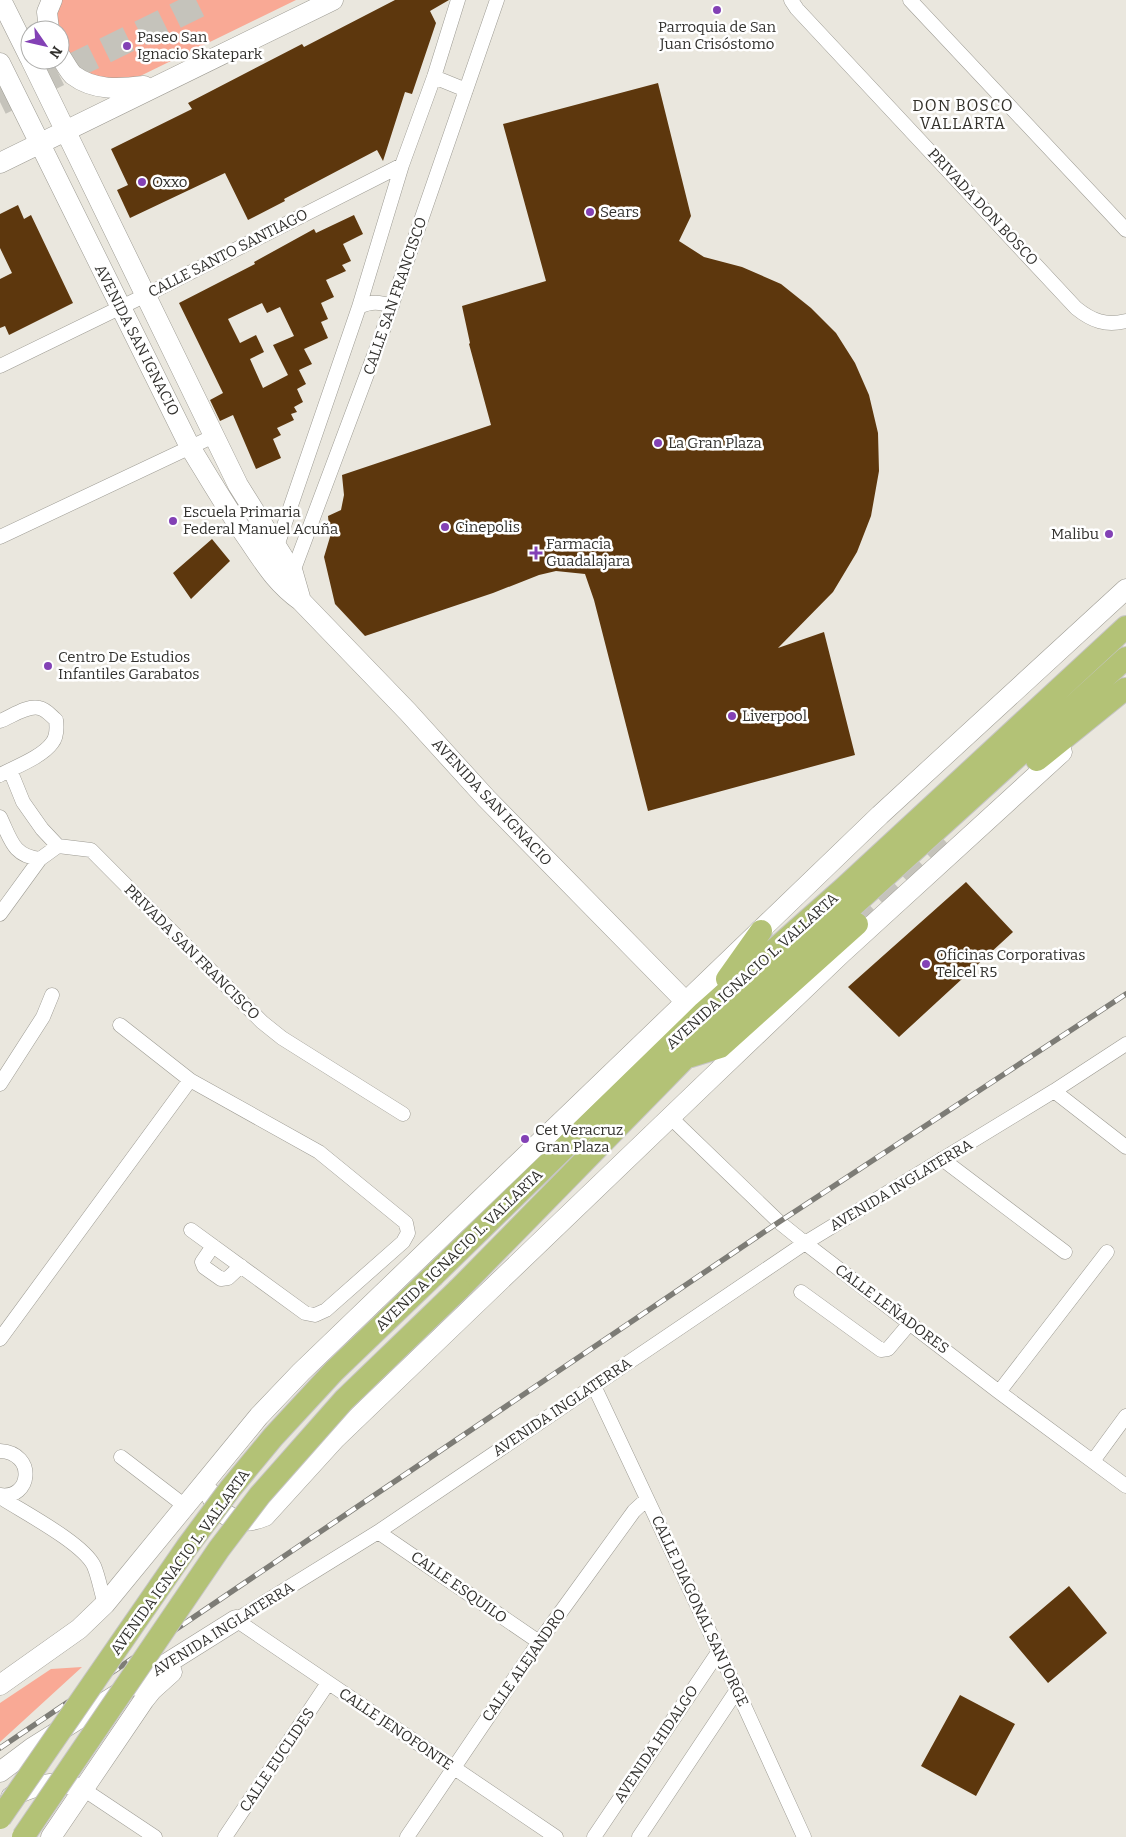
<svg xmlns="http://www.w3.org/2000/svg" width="1126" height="1837" font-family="Bitter,serif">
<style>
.green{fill:#f9a995}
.building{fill:#5d370d;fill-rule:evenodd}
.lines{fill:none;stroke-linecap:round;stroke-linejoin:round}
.primary-tunnel{stroke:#c5c3bb;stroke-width:22;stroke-dasharray:22 11;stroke-linecap:butt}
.highway-tunnel{stroke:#c5c3bb;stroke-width:26;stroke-dasharray:26 13;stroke-linecap:butt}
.street-casing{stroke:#9d9b93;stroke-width:15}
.secondary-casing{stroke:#9d9b93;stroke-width:21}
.primary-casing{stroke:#c6c5c4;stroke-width:24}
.street{stroke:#fff;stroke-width:14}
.secondary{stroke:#fff;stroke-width:20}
.primary{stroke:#b3c276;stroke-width:22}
.rail-casing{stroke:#7d7c76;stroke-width:5.5}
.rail{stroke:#fff;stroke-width:4;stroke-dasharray:11;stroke-linecap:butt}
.primary-bridge-casing{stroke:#c6c5c4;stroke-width:24;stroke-linecap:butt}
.primary-bridge{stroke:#b3c276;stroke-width:22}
.poi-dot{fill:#8341b5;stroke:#fff;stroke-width:2}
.labels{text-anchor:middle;stroke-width:5;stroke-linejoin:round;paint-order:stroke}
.poi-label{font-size:15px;fill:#32312e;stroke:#fff;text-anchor:start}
.street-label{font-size:15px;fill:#32312e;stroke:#fff}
.neighbourhood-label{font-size:16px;letter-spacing:1px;fill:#323029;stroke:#fff}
</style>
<rect width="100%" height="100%" fill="#eae7de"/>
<path class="green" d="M57,0H296L132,80L110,85C84,71 60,64 60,30H55Z
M82,1667L0,1742V1703L51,1669Z"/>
<path class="building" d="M395,0H449L430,11L436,23L412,94L405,92L383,161L377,150L284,199L285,201L248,220L225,173L130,218L117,190L128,185L111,149L192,109L188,103L302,44L304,47Z
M658,83L691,216L679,241L704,257L742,267L781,284L811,308L836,333L855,363L869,395L878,433L879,471L871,516L857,552L833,592L778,648L824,632L855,755L648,811L594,600L585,574L556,571L539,575L493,593L365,636L335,604L324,557L330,537L328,516L341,510L344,495L342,475L491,425L469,344L470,343L462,306L546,281L503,124Z
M18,205L24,219L31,215L73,303L9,335L5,326L0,328V279L12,273L0,248V214Z
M354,215L363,234L343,244L351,261L342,265L346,271L326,280L334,297L321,303L328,319L321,322L328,338L304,349L312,364L299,370L306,384L297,389L303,402L294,407L297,412L291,414L294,420L277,428L281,435L273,439L281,458L256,469L233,415L220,421L210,400L223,393L179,303L255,264L254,262L314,229L316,233ZM262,303L267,313L280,307L294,336L273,345L288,375L263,388L250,359L264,352L256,335L240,343L228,319Z
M212,539L230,561L191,599L173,573Z
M966,882L1013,932L899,1037L848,987Z
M1069,1586L1107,1633L1048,1683L1009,1637Z
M960,1695L1015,1724L976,1796L921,1766Z"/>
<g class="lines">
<path class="primary-tunnel" d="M857,924L949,836"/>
<path class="highway-tunnel" d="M0,102L208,0"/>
<defs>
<path id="street" d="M791,0L797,9L1076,308C1092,321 1106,326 1126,321
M910,0L1126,230
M434,77L466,90
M359,307C371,301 380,302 392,306
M0,366L146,295L402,165
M0,537L214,436
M275,552L359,307L402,165L434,77L458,0
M291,577L379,342L497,0
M0,721C11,717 27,705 39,708C46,709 51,716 56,720C57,728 57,737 52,743C42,757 15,767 0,775
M10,770L23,802L42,829L58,846
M0,817C11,840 13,856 40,859
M0,914L40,859L58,846L91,850L262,1022L282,1038L403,1114
M120,1025L190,1080L319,1152L406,1223L408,1233L403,1242L326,1310L315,1315L305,1313L191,1230
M0,1084L43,1017L52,995
M1054,1091L1126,1147
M670,1117L779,1222L805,1243L999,1392L1126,1486
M942,1159L1065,1252
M213,1246L202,1262L204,1267L221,1279L228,1278L241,1266
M801,1292L881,1350L888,1349L910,1323
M0,1339L190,1080
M594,1386L737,1690L804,1837
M999,1392L1107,1252
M0,1451C37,1453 31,1500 0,1495
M121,1457L185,1506
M1093,1461L1126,1416
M0,1497C23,1512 83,1543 94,1566C99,1578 101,1592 105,1604
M378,1532L539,1642
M83,1789L155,1837
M225,1837L328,1683
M407,1837L539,1642L634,1511L647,1499
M556,1837L236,1620L378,1532L805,1243L1054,1091L1126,1044
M594,1837L719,1651
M639,1837L737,1690"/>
<path id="secondary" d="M1,0L30,58
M49,30L47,12L52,0
M60,56C64,61 68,70 73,75C94,91 120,89 144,86
M31,60L238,485L293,573L301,601
M0,63L190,447C209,478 227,509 248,539C265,564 276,583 301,601L408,712L486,798L686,1002
M0,163L333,0
M210,1493C220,1518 240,1527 265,1516L335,1439L708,1081L843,952L1062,752
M0,1685L79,1629L105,1604L259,1416L301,1372L880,815L1126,589
M0,1772L32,1748L236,1620
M11,1797C29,1788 52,1779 72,1785
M51,1837L144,1700L152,1690L172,1672"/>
<path id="primary" d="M1037,760L1125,689
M727,979L761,931
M691,1056L720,1047L857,924
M434,1275L704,1012L844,888L1126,627
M459,1289L685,1058L1126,658"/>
</defs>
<use href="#street" class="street-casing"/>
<use href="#secondary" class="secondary-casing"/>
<use href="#primary" class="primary-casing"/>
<use href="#street" class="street"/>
<use href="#secondary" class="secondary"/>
<use href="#primary" class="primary"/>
<defs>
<path id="rail" d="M0,1748L779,1222L1126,994"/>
</defs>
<use href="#rail" class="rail-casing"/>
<use href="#rail" class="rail"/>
<defs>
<path id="primary-bridge" d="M0,1818L187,1547L230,1489L273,1437L334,1371L434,1275
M23,1837L219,1549L260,1495L344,1400L459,1289"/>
</defs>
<use href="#primary-bridge" class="primary-bridge-casing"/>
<use href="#primary-bridge" class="primary-bridge"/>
</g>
<g class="poi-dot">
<circle cx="717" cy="10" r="5"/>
<circle cx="127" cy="46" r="5"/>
<circle cx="142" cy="182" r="5"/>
<circle cx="590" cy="212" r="5"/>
<circle cx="658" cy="443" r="5"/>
<circle cx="173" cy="521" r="5"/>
<circle cx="445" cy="527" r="5"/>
<circle cx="1109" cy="534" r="5"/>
<path d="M533.5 545.5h5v5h5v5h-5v5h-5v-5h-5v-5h5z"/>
<circle cx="48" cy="666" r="5"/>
<circle cx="732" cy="716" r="5"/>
<circle cx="926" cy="964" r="5"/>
<circle cx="525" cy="1139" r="5"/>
</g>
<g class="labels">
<g class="poi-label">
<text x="717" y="32" text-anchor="middle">Parroquia de San<tspan x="717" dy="17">Juan Crisóstomo</tspan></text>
<text x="137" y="42">Paseo San<tspan x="137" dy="17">Ignacio Skatepark</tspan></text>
<text x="152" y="187">Oxxo</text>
<text x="600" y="217">Sears</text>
<text x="668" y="448">La Gran Plaza</text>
<text x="183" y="517">Escuela Primaria<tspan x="183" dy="17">Federal Manuel Acuña</tspan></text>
<text x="455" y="532">Cinepolis</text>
<text x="1099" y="539" text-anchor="end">Malibu</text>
<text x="546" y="549">Farmacia<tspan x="546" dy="17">Guadalajara</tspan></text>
<text x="58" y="662">Centro De Estudios<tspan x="58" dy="17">Infantiles Garabatos</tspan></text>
<text x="742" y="721">Liverpool</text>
<text x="936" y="960">Oficinas Corporativas<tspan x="936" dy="17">Telcel R5</tspan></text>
<text x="535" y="1135">Cet Veracruz<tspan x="535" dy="17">Gran Plaza</tspan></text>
</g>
<g class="street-label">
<text transform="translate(983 207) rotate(47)" y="5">PRIVADA DON BOSCO</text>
<text transform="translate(228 253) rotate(-27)" y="5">CALLE SANTO SANTIAGO</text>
<text transform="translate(395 296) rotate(-71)" y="5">CALLE SAN FRANCISCO</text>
<text transform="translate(137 340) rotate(63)" y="5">AVENIDA SAN IGNACIO</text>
<text transform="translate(492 802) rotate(47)" y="5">AVENIDA SAN IGNACIO</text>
<text transform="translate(192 952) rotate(45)" y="5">PRIVADA SAN FRANCISCO</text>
<text transform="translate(752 971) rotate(-42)" y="5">AVENIDA IGNACIO L. VALLARTA</text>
<text transform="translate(901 1185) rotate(-31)" y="5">AVENIDA INGLATERRA</text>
<text transform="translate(459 1250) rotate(-44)" y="5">AVENIDA IGNACIO L. VALLARTA</text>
<text transform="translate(892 1309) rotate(37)" y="5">CALLE LEÑADORES</text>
<text transform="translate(562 1407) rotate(-34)" y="5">AVENIDA INGLATERRA</text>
<text transform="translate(180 1562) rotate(-54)" y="5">AVENIDA IGNACIO L. VALLARTA</text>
<text transform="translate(459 1587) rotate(35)" y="5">CALLE ESQUILO</text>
<text transform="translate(700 1611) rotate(65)" y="5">CALLE DIAGONAL SAN JORGE</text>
<text transform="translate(223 1629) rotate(-32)" y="5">AVENIDA INGLATERRA</text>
<text transform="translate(524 1665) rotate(-55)" y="5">CALLE ALEJANDRO</text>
<text transform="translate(396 1729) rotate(34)" y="5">CALLE JENOFONTE</text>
<text transform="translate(656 1744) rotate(-56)" y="5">AVENIDA HIDALGO</text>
<text transform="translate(277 1760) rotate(-56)" y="5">CALLE EUCLIDES</text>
</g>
<g class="neighbourhood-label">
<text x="963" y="111">DON BOSCO<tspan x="963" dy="18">VALLARTA</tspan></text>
</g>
</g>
<g transform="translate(45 45) rotate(124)"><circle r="24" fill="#ffffff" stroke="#adadab"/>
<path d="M0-4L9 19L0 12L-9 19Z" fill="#8341b5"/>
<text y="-8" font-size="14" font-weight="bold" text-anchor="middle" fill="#32312e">N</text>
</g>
</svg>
